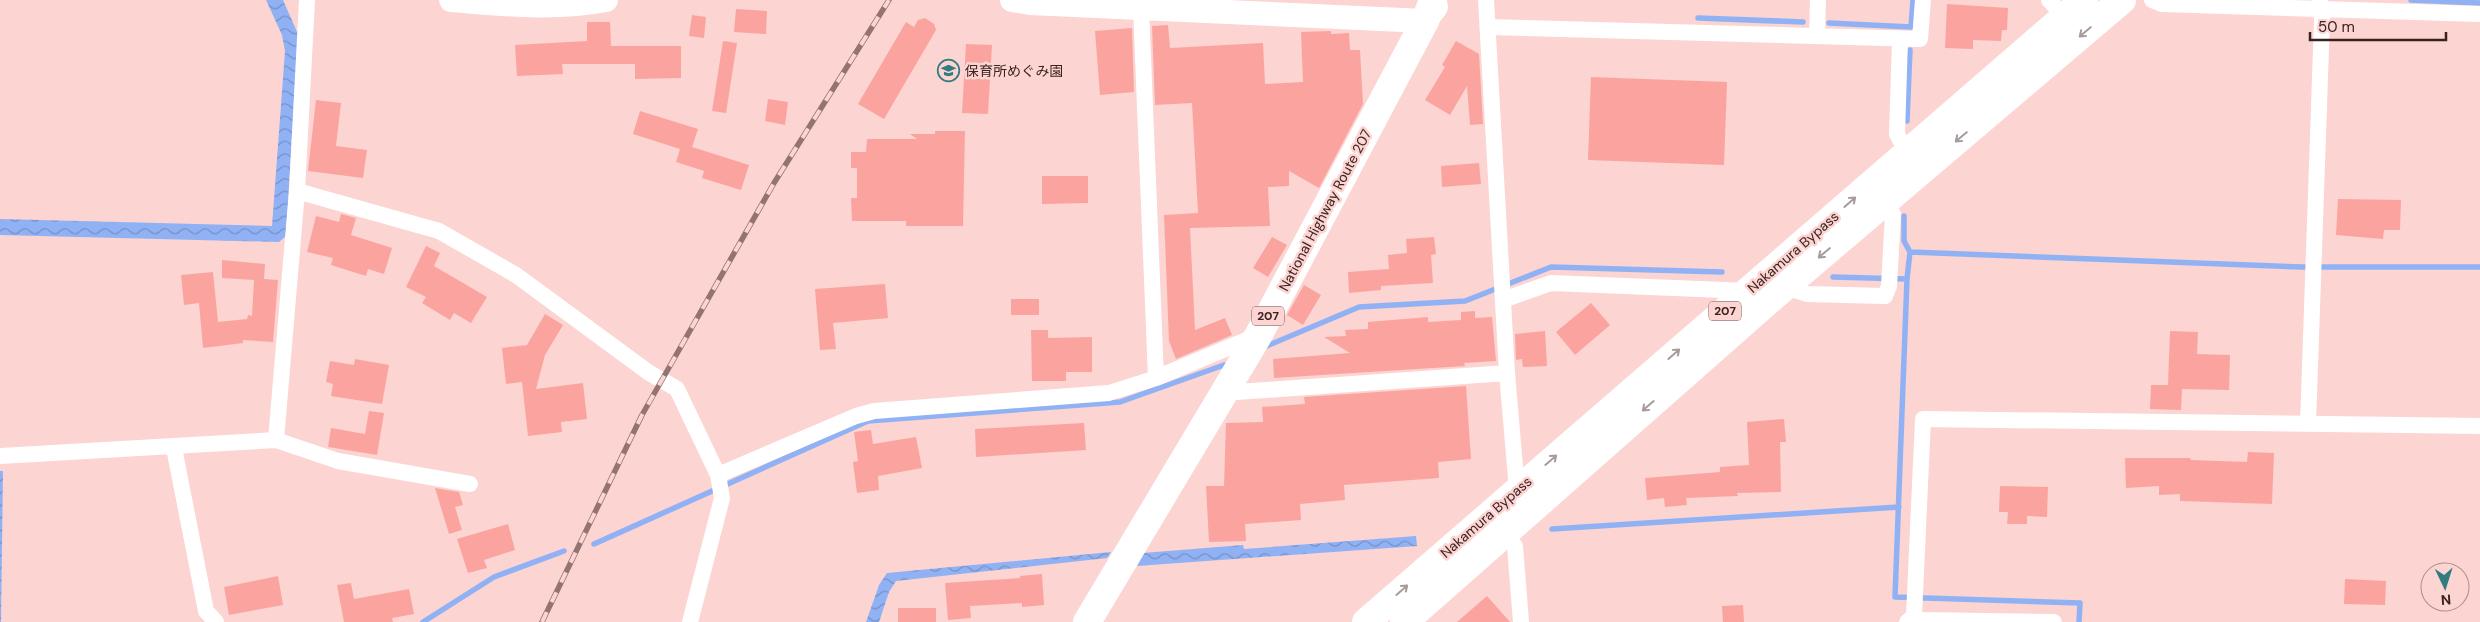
<svg xmlns="http://www.w3.org/2000/svg" width="2480" height="622" font-family="'DM Sans','Noto Sans JP',sans-serif">
<style>
.water{fill:url(#water-waves)}
.lines{fill:none;stroke-linecap:round;stroke-linejoin:round}
.stream{stroke:#90b2f5;stroke-width:5.5}
.building{fill:#fba49f}
.street{stroke:#fff;stroke-width:16}
.secondary{stroke:#fff;stroke-width:24}
.highway{stroke:#fff;stroke-width:28}
.rail-casing{stroke:#947472;stroke-width:5.5}
.rail{stroke:#fcd4d1;stroke-width:4;stroke-dasharray:11;stroke-linecap:butt}
.oneway{stroke:#a79c9b}
.labels{text-anchor:middle;stroke-width:5;stroke-linejoin:round;paint-order:stroke}
.shield{fill:#fcd4d1;stroke:#755756;stroke-width:1}
.shield-label{font-size:12px;font-weight:bold;fill:#3b2221}
.poi-label{font-size:14px;fill:#3b2221;stroke:#fcd4d1;text-anchor:start}
.street-label{font-size:14px;fill:#3b2221;stroke:#fcd4d1}
</style>
<defs>
<pattern id="water-waves" width="16" height="10" patternUnits="userSpaceOnUse" patternTransform="scale(1.25)"><rect width="16" height="10" fill="#90b2f5"/><path d="M0 5q4-4 8 0t8 0" fill="none" stroke="#7790c6"/></pattern>
</defs>
<rect width="100%" height="100%" fill="#fcd4d1"/>
<path class="water" d="M266,0H283L298,34L286,236L279,242L0,235V219L272,226L285,51L282,35Z
M0,471H3L1,622H0Z
M1416,536L1417,546L1137,566L1143,553L1243,545L1244,549Z
M1111,552L1107,558L896,581L889,592L879,622H866L879,585L887,573Z"/>
<g class="lines">
<path class="stream" d="M2411,0L2480,3
M1698,18L1803,22
M1829,23L1911,27L1913,0
M1907,121L1910,50
M1904,216V241L1910,252
M1833,277L1907,279
M1262,348L1359,307L1465,301L1551,267L1722,272
M1552,529L1899,507
M594,544L868,421L1120,402L1224,365
M423,622L494,577L564,551
M2079,622L2080,603L1895,597L1907,279L1910,252L2302,267H2480"/>
</g>
<path class="building" d="M1947,4L2008,8L2007,30H2002L2001,41L1973,40V49L1945,48Z
M736,9L767,11L766,34L734,32Z
M692,15L706,17L704,38L689,36Z
M925,18L934,24L936,30L884,119L858,104L906,22L914,27L918,20Z
M587,22H610L611,46H681V78L635,79V64H562L563,74L517,76L515,45L587,41Z
M1168,25L1170,48L1263,43L1265,84L1303,82L1301,32L1331,31V34L1349,33L1350,50H1360L1363,104L1319,188L1289,171V186L1268,187L1270,226L1190,228L1195,330L1225,318L1232,335L1176,359L1169,341L1164,215L1198,213L1192,103L1155,105L1152,26Z
M1132,28L1134,92L1100,95L1095,31Z
M723,41L737,43L726,113L712,111Z
M1456,41L1479,54L1483,124L1470,125L1467,86L1450,115L1425,100L1445,67L1442,65Z
M966,44L992,45L988,114L962,113Z
M1591,77L1727,82L1724,165L1588,160Z
M768,99L788,102L785,125L765,121Z
M316,100L341,103L336,146L367,150L363,178L308,171Z
M640,111L698,129L692,147L749,165L741,190L702,178L704,171L676,162L680,149L633,134Z
M935,131H965L963,226H906V221H852L851,198H857V168H851V152H866L867,139H917L910,134H935Z
M1479,163L1481,184L1442,187L1441,166Z
M1042,176H1088V203L1042,204Z
M2338,199L2401,200L2400,230H2384L2383,239L2336,235Z
M341,214L356,218L351,235L392,248L384,274L368,269L366,276L331,265L333,258L307,252L316,216L339,222Z
M1272,237L1287,245L1268,277L1253,268Z
M1434,237L1436,254L1431,255L1433,283L1381,286V290L1349,293L1348,272L1389,269L1388,255L1407,253L1406,239Z
M426,246L440,253L434,266L487,297L471,323L454,313L450,320L422,303L426,297L406,287Z
M222,260L265,264L264,279L278,280L273,342L243,340V343L203,348L199,303L184,305L181,275L213,272L218,322L247,319L248,315L252,316L254,280L222,278Z
M885,284L888,318L833,323L836,349L820,350L815,289Z
M1304,285L1321,295L1303,325L1287,315Z
M1011,299H1039V315H1011Z
M1591,303L1610,325L1575,355L1556,332Z
M1475,311V318L1492,317L1496,361L1464,363L1465,366L1274,378L1273,359L1350,353L1324,337L1346,336L1345,330L1368,329V322L1428,317V322L1461,320V312Z
M545,314L563,325L545,355L536,389L583,383L587,419L561,422L562,432L528,436L522,382L506,384L502,348L527,345Z
M1031,330H1048V338L1092,337V372H1066V381H1032Z
M1545,331L1547,366L1523,367L1522,359L1516,360L1515,334Z
M2170,331L2198,332L2197,354L2230,355L2229,390L2182,389L2181,410L2150,409L2151,385H2168Z
M355,359L389,365L382,404L331,396L333,384L326,382L330,361L354,365Z
M1466,386L1471,459L1438,462L1439,478L1344,485L1345,500L1300,504L1301,520L1245,524L1246,541L1209,542L1206,486H1224L1226,423L1263,422L1262,407L1305,404L1304,397Z
M369,411L384,413L377,455L328,447L331,428L365,434Z
M1784,419L1786,442H1780L1781,492L1737,493L1738,496L1686,498L1687,505L1665,507L1664,498L1647,500L1645,478L1720,472V467L1749,465L1747,422Z
M1084,423L1086,450L976,457L975,429Z
M871,430L873,444L916,437L922,468L878,476L879,490L857,493L853,462L858,461L854,432Z
M2248,452L2274,453L2272,504L2180,501V494L2159,495V486L2126,488L2125,458H2190L2191,460L2247,462Z
M2000,486L2048,487L2047,517L2027,516V524H2007L2008,512H1999Z
M435,488L459,492L463,505L455,507L462,530L449,534Z
M508,524L515,550L484,560L487,568L468,573L457,539Z
M1042,574L1044,605L1022,607V603L970,606L971,618L948,620L945,583L1020,578V576Z
M278,576L283,605L229,615L224,587Z
M2345,579L2386,581L2385,605L2344,604Z
M351,583L354,599L409,589L414,614L392,618L393,622H344L337,585Z
M1487,596L1510,622H1457Z
M1743,605L1744,622H1723L1722,606Z
M898,608H936V622H898Z"/>
<g class="lines">
<path class="street" d="M1486,0L1507,373L1517,490L1521,493
M2049,0L2065,17
M2152,0L2162,4L2480,14
M1141,8L1156,378
M1488,27L1920,39L1923,0
M1817,36L1818,0
M1900,39L1897,134L1907,153
M297,191L439,231L516,275L648,372L677,389L718,475L722,498L690,622
M1785,287L1807,294L1885,296L1889,286L1893,214L1886,200
M1503,300L1551,283L1748,291
M1223,393L1507,373
M2308,424L2322,20L2320,0
M276,440L297,191L307,0
M174,448L206,611L216,622
M0,456L276,440L338,461L470,484
M718,475L856,416L874,411L1109,393L1156,378L1256,336
M1500,528L1515,546L1521,622
M1914,616L1922,620L2054,622
M1907,622L1914,616L1923,419L2480,426"/>
<path class="secondary" d="M451,0C503,4 554,10 606,0
M1012,0L1030,3L1425,21L1436,7"/>
<path class="highway" d="M1087,622L1258,336L1425,21L1433,0
M1366,622L2084,0
M1404,622L1774,296L2122,0"/>
<defs>
<path id="rail" d="M542,622L642,415L774,183L889,0"/>
</defs>
<use href="#rail" class="rail-casing"/>
<use href="#rail" class="rail"/>
</g>
<defs><path id="oneway-shaft" d="M-6 0H5M1.5-3L5.5 0L1.5 3" fill="none" stroke-width="1.6" stroke-linecap="round" stroke-linejoin="round" transform="scale(1.25)"/></defs>
<g class="oneway">
<use href="#oneway-shaft" transform="translate(2085 32) rotate(140)"/>
<use href="#oneway-shaft" transform="translate(1961 137) rotate(140)"/>
<use href="#oneway-shaft" transform="translate(1850 202) rotate(-41)"/>
<use href="#oneway-shaft" transform="translate(1824 253) rotate(140)"/>
<use href="#oneway-shaft" transform="translate(1674 354) rotate(-41)"/>
<use href="#oneway-shaft" transform="translate(1648 406) rotate(139)"/>
<use href="#oneway-shaft" transform="translate(1551 460) rotate(-41)"/>
<use href="#oneway-shaft" transform="translate(1402 590) rotate(-41)"/>
</g>
<defs>
<symbol id="school-ring" viewBox="-11 -11 22 22"><circle r="9.5" fill="#fcd4d1" stroke="#327b81" stroke-width="1.5"/><path d="M0-5L7-2L0 1L-7-2ZM-4 1L0 2.5L4 1V4Q0 6-4 4Z" fill="#327b81"/></symbol>
</defs>
<g fill-rule="evenodd">
<use href="#school-ring" x="936" y="58" width="25" height="25"/>
</g>
<g class="labels">
<g class="shield">
<rect x="1709" y="301.5" width="32" height="19" rx="4"/>
<rect x="1252" y="306.5" width="32" height="19" rx="4"/>
</g>
<g class="shield-label">
<text x="1725" y="315">207</text>
<text x="1268" y="320">207</text>
</g>
<g class="poi-label">
<text x="965" y="76">保育所めぐみ園</text>
</g>
<g class="street-label">
<text transform="translate(1325 210) rotate(-62)" y="5">National Highway Route 207</text>
<text transform="translate(1793 252) rotate(-41)" y="5">Nakamura Bypass</text>
<text transform="translate(1486 517) rotate(-41)" y="5">Nakamura Bypass</text>
</g>
</g>
<g transform="translate(2445 587) rotate(176)"><circle r="24" fill="#fcd4d1" stroke="#af8d8b"/>
<path d="M0-4L9 19L0 12L-9 19Z" fill="#327b81"/>
<text y="-8" font-size="14" font-weight="bold" text-anchor="middle" fill="#3b2221">N</text>
</g>
<path d="M2310 32v8h136v-8" fill="none" stroke="#3b2221" stroke-width="2.5"/>
<text x="2318" y="32" font-size="15" fill="#3b2221" stroke="#fcd4d1" stroke-width="4" paint-order="stroke">50 m</text>
</svg>
